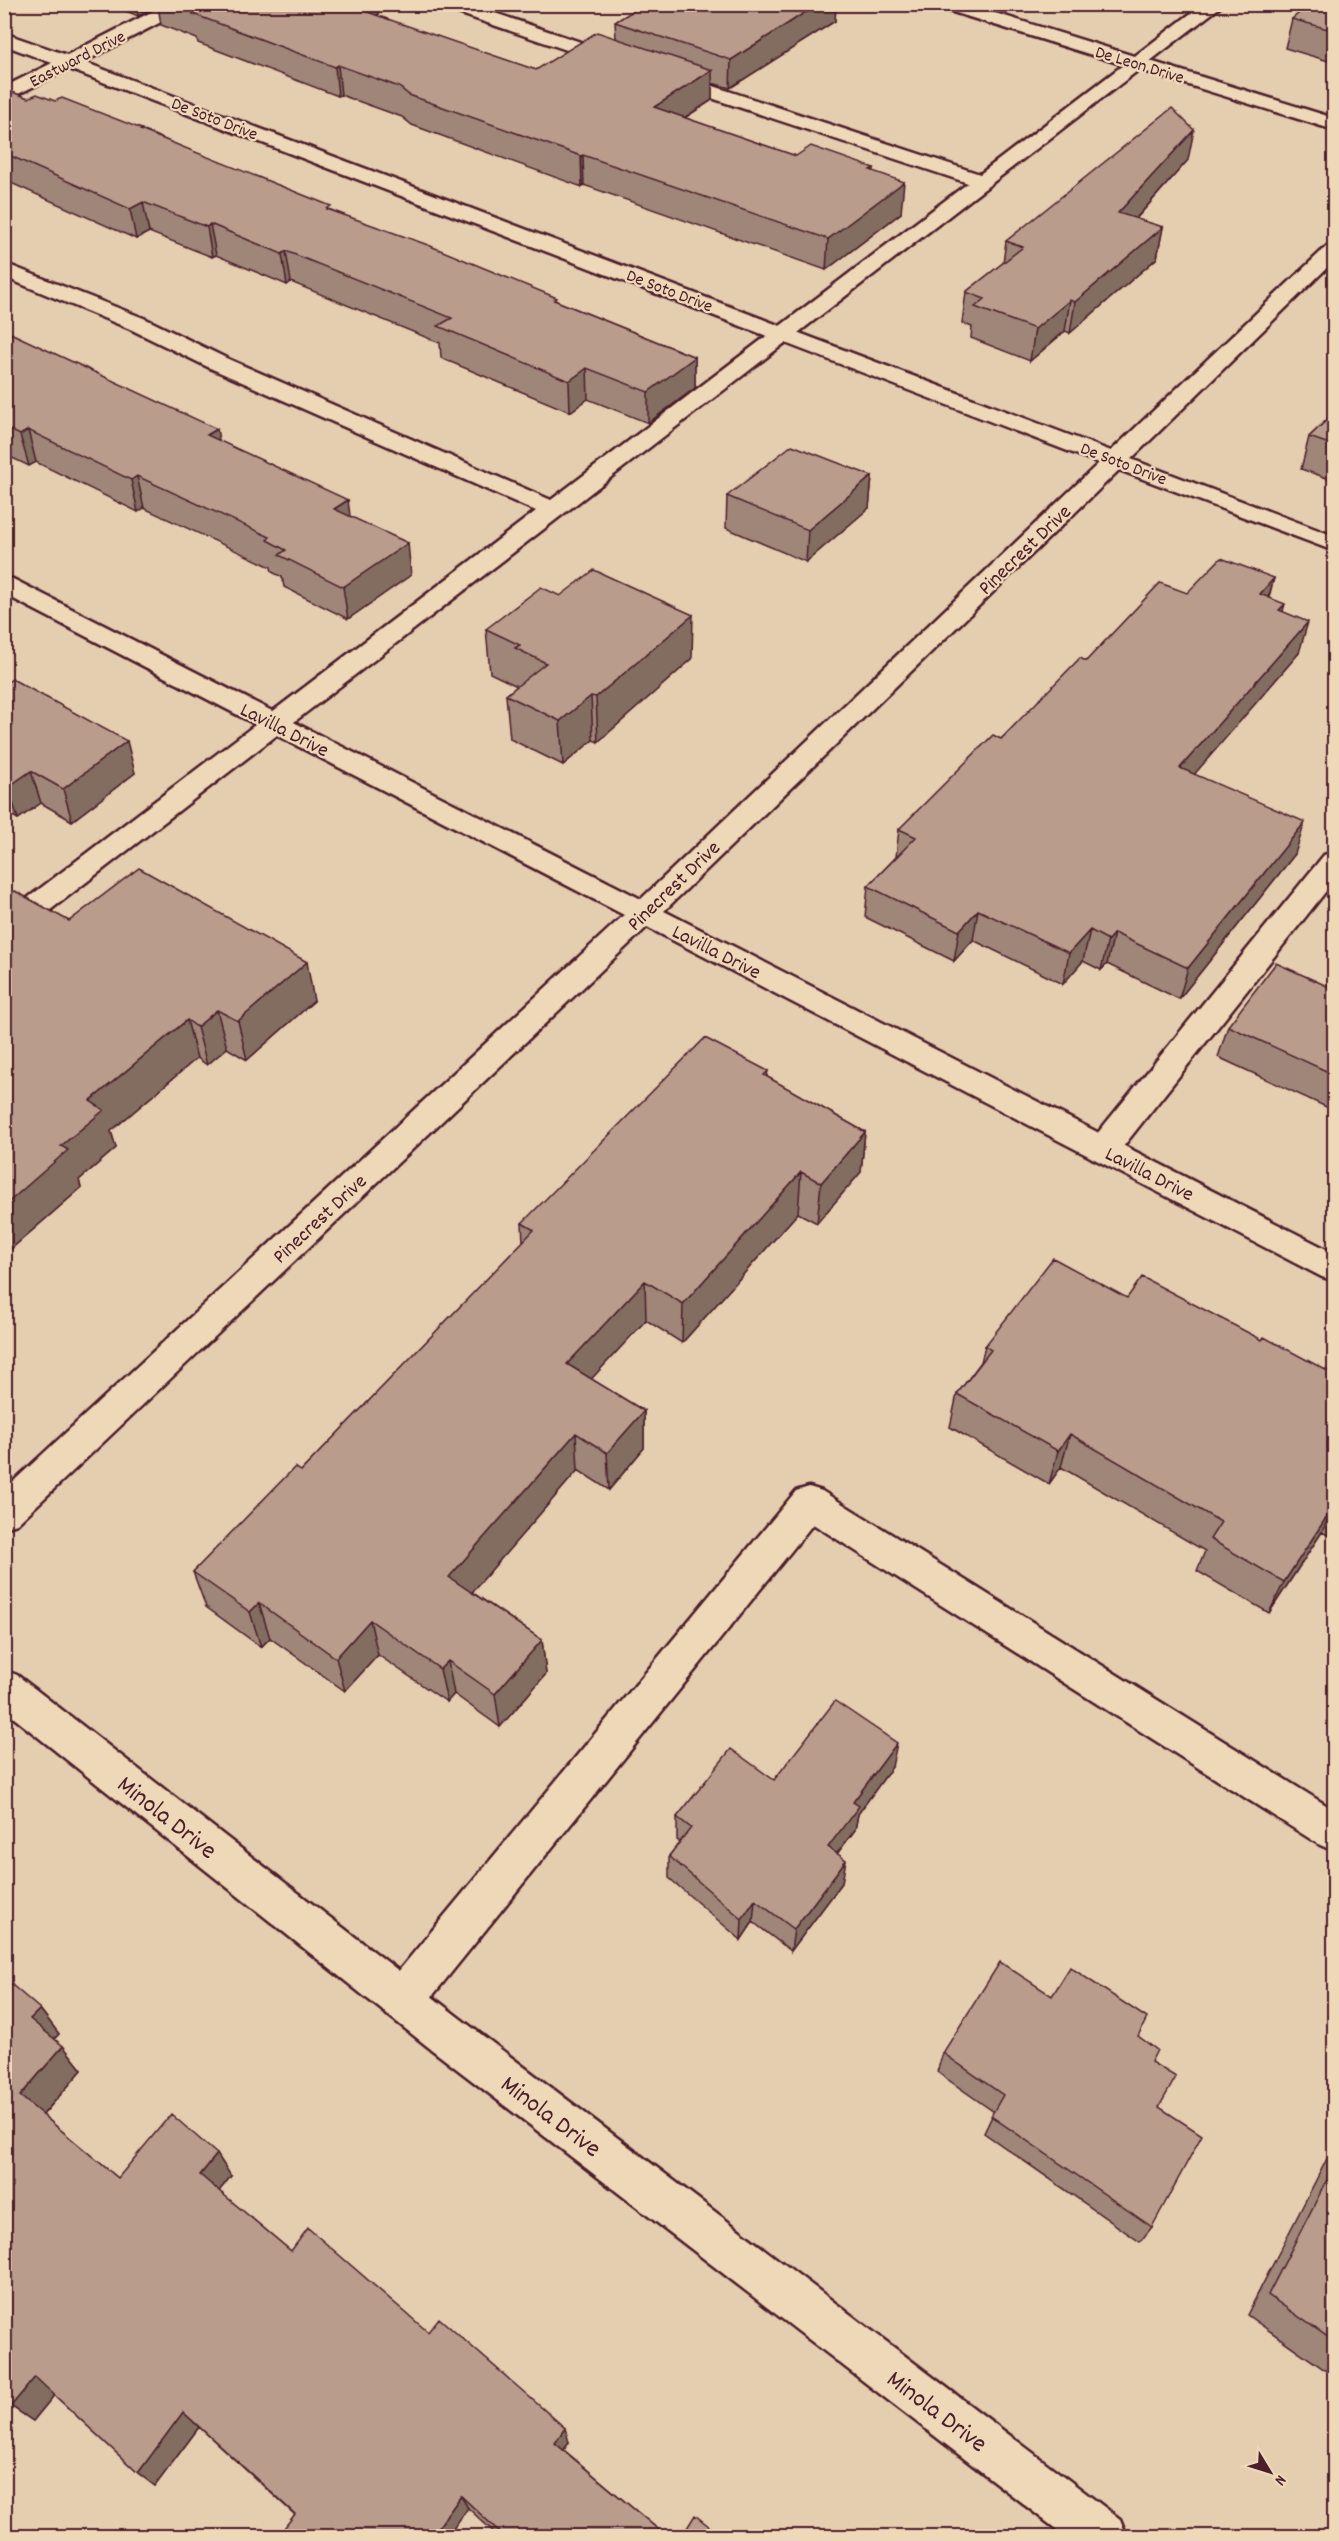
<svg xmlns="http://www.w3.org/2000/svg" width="1339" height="2541" font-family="Dekko,sans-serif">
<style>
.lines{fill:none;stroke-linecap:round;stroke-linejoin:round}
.service-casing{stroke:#4a1f2b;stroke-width:5}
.minor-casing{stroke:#4a1f2b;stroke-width:5}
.service{fill:#efd8b8;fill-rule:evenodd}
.minor{fill:#efd8b8;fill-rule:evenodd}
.wall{fill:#9f8678;stroke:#4a1f2b;stroke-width:1.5}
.shaded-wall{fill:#826d61;stroke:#4a1f2b;stroke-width:1.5}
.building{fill:#b99c8b;stroke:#4a1f2b;stroke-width:1.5}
.labels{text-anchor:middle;stroke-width:4.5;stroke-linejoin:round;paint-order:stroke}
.far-street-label{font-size:18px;fill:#4a1f2b;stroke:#efd8b8}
.street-label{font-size:21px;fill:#4a1f2b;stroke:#efd8b8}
.near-street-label{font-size:26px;fill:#4a1f2b;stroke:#efd8b8}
</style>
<rect width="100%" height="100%" fill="#e5cdb0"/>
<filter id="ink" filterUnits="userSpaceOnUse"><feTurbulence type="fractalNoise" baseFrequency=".0167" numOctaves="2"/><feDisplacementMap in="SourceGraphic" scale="12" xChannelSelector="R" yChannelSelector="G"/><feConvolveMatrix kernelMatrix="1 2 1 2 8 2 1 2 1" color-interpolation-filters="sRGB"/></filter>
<g filter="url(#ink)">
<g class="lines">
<defs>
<path id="service" d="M440,4H468L625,57L627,61L625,65H611L443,8Z
M1203,4H1224L14,938L4,941V916L536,511L210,368L130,329L4,277V263L146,319L226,358L551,500L968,183L663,82L661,78L663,74H677L980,174Z
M1334,852V881L1114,1158L1103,1161L1092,1158L1087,1149L1092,1140L1324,855Z
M809,1487L822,1491L1334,1810V1851L1320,1845L813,1524L417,2015L402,2021L387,2015L381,2000L387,1985L796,1491Z"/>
<path id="minor" d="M167,4H191L188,8L84,62L1111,451L1327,246L1334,244V261L1131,459L1334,536V551L1119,470L664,911L1334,1253V1281L1322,1277L647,927L17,1524L4,1528V1490L624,915L4,594V577L13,579L641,899L1099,463L69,69L4,101V87L52,63L4,45V33L67,55Z
M937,4H966L1334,118V130L940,8Z
M4,1670L17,1675L457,2016L1120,2519L1127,2536H1065L427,2046L4,1710Z"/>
</defs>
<use href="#service" class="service-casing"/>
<use href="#minor" class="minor-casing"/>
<use href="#service" class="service"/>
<use href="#minor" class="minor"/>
</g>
<path class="wall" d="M109,4H394L376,16L536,70L616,39L615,22L637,9V4H836L835,21L730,88L712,83V100L685,118L796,156L874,168V172L901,213L826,270L584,185L582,187L412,125L402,117L341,95L338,96L198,43L197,39L161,25L158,6L138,16Z
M1335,4V63L1285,48L1292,19Z
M4,89L28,98L55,101L142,130L331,210L695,357V388L648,423L588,399L570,412L441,358L440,343L291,282L287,285L216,255L212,257L149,232L136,239L9,182L6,183H4Z
M1188,160L1136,219L1163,227L1157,258L1070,333L1065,331L1030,361L971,338L972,327L962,323L966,292L1003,263L1006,241Z
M4,330L219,441L350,516L411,575L348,619L284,587L282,577L272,572L271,567L144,508L138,512L36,462L29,466L4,454Z
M1335,412V481L1301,469L1309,437Z
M872,476L869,508L806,562L726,528L727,496Z
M1274,578L1269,597L1283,611L1299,653L1194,774L1295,854L1179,999L1107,964L1101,970L1083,961L1063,984L973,940L954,961L865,917L868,886L896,857L899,829L1001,739L1086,661L1187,593Z
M486,629L692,659L598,742L593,740L563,765L510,739L506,695L517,686L490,673Z
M4,685L135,773L72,821L41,803L18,819L4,811Z
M69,921L314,1001L247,1060L227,1048L207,1065L197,1058L111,1131L116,1148L79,1180L81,1188L4,1255Z
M1335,982V1111L1218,1057L1228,1026L1327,986Z
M768,1071L767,1077L865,1132L861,1172L817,1223L798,1213L682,1343L646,1320L591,1379L644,1411V1448L609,1490L578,1470L472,1592L542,1640L546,1674L500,1727L454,1694L447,1702L378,1655L345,1691L270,1638L261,1647L206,1607L193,1572L301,1471L523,1242L522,1223Z
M1127,1298L1262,1340L1335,1375V1539L1322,1532L1269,1613L1197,1571L1205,1551L1061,1467L1049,1484L950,1427L957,1394L981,1362L985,1346Z
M892,1767L858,1814L855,1830L837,1854L842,1883L791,1951L753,1922L741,1940L669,1878V1856L680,1842L677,1840V1817L774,1780Z
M1052,1996L1138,2036L1151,2062L1159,2107L1152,2227L1140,2242L984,2133L994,2112L937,2072L943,2053Z
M40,2009L59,2034L54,2039L63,2046L82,2070L43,2115L118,2178L231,2176L219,2191L291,2251L428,2332L569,2442L564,2450L666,2536H498L468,2508L294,2514L199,2427L155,2486L138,2473L54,2395L33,2421L11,2406Z
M1335,2143V2377L1247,2315Z"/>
<path class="shaded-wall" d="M136,4H157L158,6L138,16Z
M344,4H394L347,34Z
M818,4H836L835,21L730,88L731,60Z
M338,65L341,95L338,96L335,67Z
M712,70V100L654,137V107Z
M1194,130L1188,160L1113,244L1118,213Z
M583,155L584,185L582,187L581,156Z
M4,166L9,182L6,183L4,177Z
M904,182L901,213L826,270L828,239Z
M143,202L149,232L136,239L130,209Z
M210,224L216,255L212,257L207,227Z
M1163,227L1157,258L1070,333L1075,302Z
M286,251L291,282L287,285L282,254Z
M1070,300L1065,331L1030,361L1035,329Z
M695,357V388L648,423V392Z
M587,368L588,399L570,412L569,381Z
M217,429L223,461L207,435Z
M28,430L36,462L29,466L20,435Z
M137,476L144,508L138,512L131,480Z
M872,476L869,508L806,562L808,530Z
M348,500L352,531L334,509Z
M408,543L411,575L348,619L343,587Z
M1274,578L1265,609L1260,594Z
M1285,604L1276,635L1279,610Z
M693,615L692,659L598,742L596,697Z
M1308,622L1299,653L1173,799L1180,768Z
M591,696L593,740L563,765L560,721Z
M127,741L135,773L72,821L63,789Z
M31,771L41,803L18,819L8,787Z
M1305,822L1295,854L1179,999L1188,968Z
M978,910L973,940L954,961L959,931Z
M1090,930L1083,961L1063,984L1069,953Z
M1114,933L1107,964L1101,970L1108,940Z
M307,962L314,1001L247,1060L238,1021Z
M217,1010L227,1048L207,1065L197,1027Z
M187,1020L197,1058L111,1131L116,1148L79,1180L81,1188L4,1255V1206L90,1101Z
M865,1132L861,1172L817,1223L821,1183Z
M801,1172L798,1213L682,1343L683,1304Z
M645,1281L646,1320L570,1402L567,1364Z
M644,1411V1448L609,1490L607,1453Z
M576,1433L578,1470L455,1612L449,1577Z
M1070,1434L1061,1467L1049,1484L1058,1451Z
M1335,1504L1322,1532L1269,1613L1284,1582Z
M259,1603L270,1638L261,1647L250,1612Z
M370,1620L378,1655L345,1691L336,1658Z
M542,1640L546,1674L500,1727L495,1694Z
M448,1661L454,1694L447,1702L440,1669Z
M897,1743L892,1767L858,1814L855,1830L824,1870L828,1847L853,1802Z
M846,1860L842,1883L791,1951L794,1929Z
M755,1900L753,1922L741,1940L742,1919Z
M40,2009L59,2034L49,2044L30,2019Z
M63,2046L82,2070L39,2119L20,2096Z
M217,2154L231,2176L215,2196L200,2175Z
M35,2377L56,2393L33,2421L11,2406Z
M183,2412L199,2427L155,2486L138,2473Z
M565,2428L569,2442L559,2457L555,2443Z
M461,2496L468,2508L448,2536H432Z"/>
<path class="building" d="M179,4H344L536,70L597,32L712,70L654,107L796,156L811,146L874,168L870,170L904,182L828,239L583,155L581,156L409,95L399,87L338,65L335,67L193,14L198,12Z
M644,4H818L731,60L615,22Z
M1310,4H1335V31L1292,19Z
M4,89L28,98L37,94L55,101L62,98L142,129L140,130L331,206L327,209L428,245L557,298L554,300L695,357L648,392L587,368L569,381L438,326L452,318L286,251L282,254L210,224L207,227L143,202L130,209L4,153Z
M1172,108L1194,130L1118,213L1163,227L1075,302L1070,300L1035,329L975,307L985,299L966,292L1023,247L1006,241Z
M4,330L217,429L207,435L348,500L334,509L408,543L343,587L279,555L286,550L267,540L270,537L137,476L131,480L28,430L20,435L4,427Z
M1335,412V446L1309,437Z
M792,445L872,476L808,530L727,496Z
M1221,558L1274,578L1260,594L1285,604L1279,610L1308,622L1180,768L1305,822L1188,968L1114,933L1108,940L1090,930L1069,953L978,910L959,931L868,886L916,837L899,829L993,735L1001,739L1080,658L1086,661L1160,583L1187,593Z
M594,570L693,615L596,697L591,696L560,721L506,695L546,663L515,648L520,645L486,629L541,587L560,596Z
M12,679L127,741L63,789L31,771L8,787L4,785V685Z
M139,868L307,962L238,1021L217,1010L197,1027L187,1020L90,1101L104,1110L61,1146L68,1150L4,1206V899L15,891L69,921Z
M1276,963L1327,986L1331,980L1335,982V1075L1228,1026Z
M705,1038L768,1071L764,1075L865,1132L821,1183L801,1172L683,1304L645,1281L567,1364L644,1411L607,1453L576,1433L449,1577L542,1640L495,1694L448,1661L440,1669L370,1620L336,1658L259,1603L250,1612L193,1572L295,1467L301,1471L534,1230L522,1223Z
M1053,1258L1127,1298L1142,1277L1262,1340L1264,1337L1335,1375V1504L1284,1582L1210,1539L1221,1522L1070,1434L1058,1451L957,1394L991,1350L985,1346Z
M835,1701L897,1743L853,1802L859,1806L828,1847L846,1860L794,1929L755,1900L742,1919L669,1856L691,1828L677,1817L731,1749L774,1780Z
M1000,1962L1052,1996L1070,1967L1147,2018L1138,2036L1157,2050L1151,2062L1176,2077L1159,2107L1202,2135L1152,2227L991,2116L1003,2095L943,2053Z
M4,1978L40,2009L30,2019L63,2046L20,2096L118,2178L171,2114L217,2154L200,2175L291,2251L308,2228L428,2332L439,2318L565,2428L555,2443L666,2536H504L461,2496L432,2536H278L295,2514L183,2412L138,2473L35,2377L11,2406L4,2400Z
M1335,2164V2342L1268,2295Z
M695,2515L721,2536H682Z"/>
</g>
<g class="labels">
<g class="far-street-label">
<text transform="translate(77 58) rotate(-27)" y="6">Eastward Drive</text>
<text transform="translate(1140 64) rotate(17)" y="6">De Leon Drive</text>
<text transform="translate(215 118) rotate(21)" y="6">De Soto Drive</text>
<text transform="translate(670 290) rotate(21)" y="6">De Soto Drive</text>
<text transform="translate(1124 463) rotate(21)" y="6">De Soto Drive</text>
</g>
<g class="street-label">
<text transform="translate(1024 549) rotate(-44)" y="7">Pinecrest Drive</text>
<text transform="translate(285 729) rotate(27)" y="7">Lavilla Drive</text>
<text transform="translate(673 885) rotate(-44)" y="7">Pinecrest Drive</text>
<text transform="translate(717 951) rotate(27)" y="7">Lavilla Drive</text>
<text transform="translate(1150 1173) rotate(27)" y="7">Lavilla Drive</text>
<text transform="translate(319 1218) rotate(-43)" y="7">Pinecrest Drive</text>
</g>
<g class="near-street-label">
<text transform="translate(168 1816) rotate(38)" y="9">Minola Drive</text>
<text transform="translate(552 2115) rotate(37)" y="9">Minola Drive</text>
<text transform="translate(938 2410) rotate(37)" y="9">Minola Drive</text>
</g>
</g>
<rect width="1339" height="2541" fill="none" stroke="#efd8b8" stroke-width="24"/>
<rect x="12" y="12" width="1315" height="2517" fill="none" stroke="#4a1f2b" stroke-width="2" filter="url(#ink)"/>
<g transform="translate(1270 2472) rotate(128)" stroke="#efd8b8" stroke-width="4.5" paint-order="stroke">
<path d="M0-4.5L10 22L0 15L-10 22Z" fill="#4a1f2b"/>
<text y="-9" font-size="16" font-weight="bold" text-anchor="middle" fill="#4a1f2b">N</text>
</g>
</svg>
